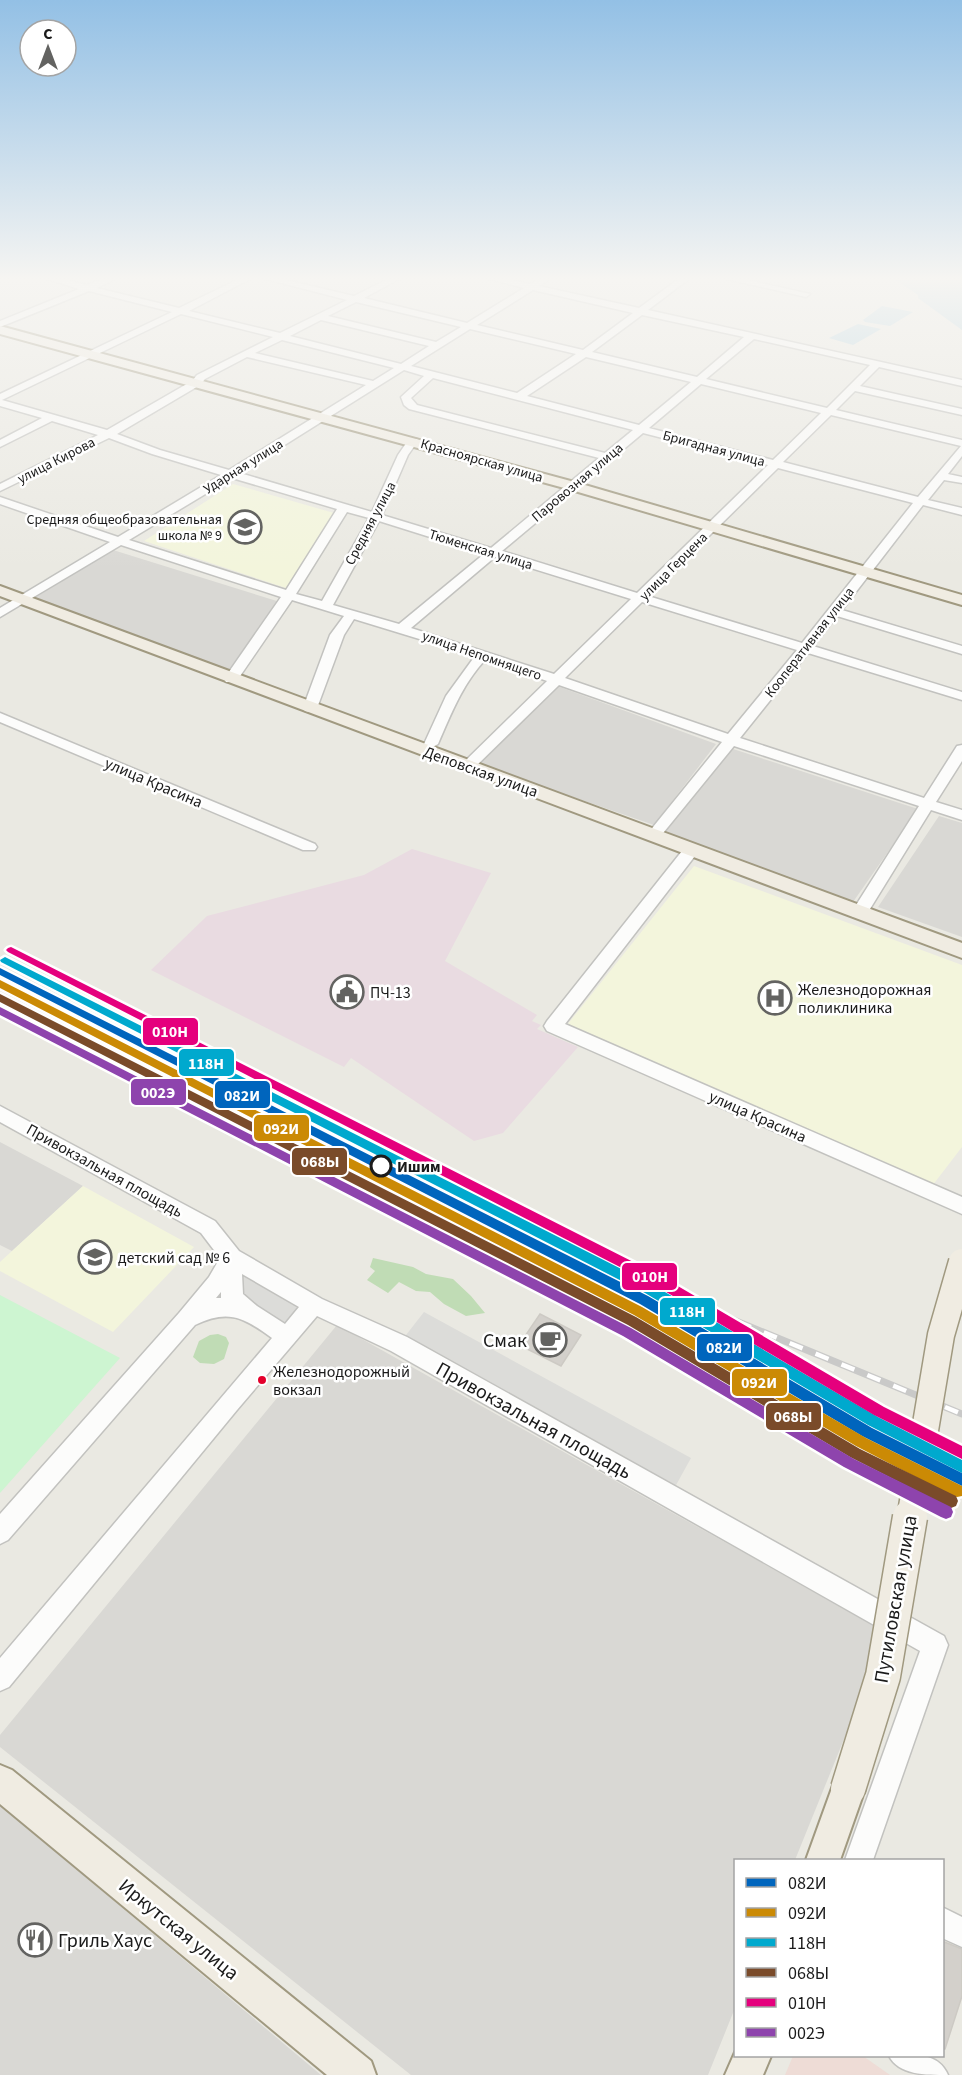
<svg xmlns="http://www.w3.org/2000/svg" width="962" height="2075" font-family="'Source Sans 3',sans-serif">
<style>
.residential{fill:#d9d8d4}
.commercial{fill:#eedcd6}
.industrial{fill:#e9dbe1}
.education{fill:#f3f5dc}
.forest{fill:#c0dcb5}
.park{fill:#cdf5d1}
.parking{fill:#dcdcd9}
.water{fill:#b3d3e1}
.building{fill:#d3d0cb;stroke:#cdcac4;stroke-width:1.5}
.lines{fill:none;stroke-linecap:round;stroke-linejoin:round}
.minor-casing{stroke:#c2c2bf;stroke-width:3}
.major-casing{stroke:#a09980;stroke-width:4}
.minor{fill:#fcfcfb;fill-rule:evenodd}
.major{fill:#f0ece2;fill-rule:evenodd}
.rail-casing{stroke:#c9c9c8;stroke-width:7}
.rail{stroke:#fff;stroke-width:4.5;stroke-dasharray:14;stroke-linecap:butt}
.major-bridge-far1-casing{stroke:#a09980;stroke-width:29;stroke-linecap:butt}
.major-bridge-casing{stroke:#a09980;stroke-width:37;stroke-linecap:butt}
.major-bridge-far1{stroke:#f0ece2;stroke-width:26}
.major-bridge{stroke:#f0ece2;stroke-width:34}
.rail-1-casing{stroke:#fff;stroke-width:5}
.rail-2-casing{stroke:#fff;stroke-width:5}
.rail-3-casing{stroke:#fff;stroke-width:5}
.rail-4-casing{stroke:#fff;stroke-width:5}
.rail-5-casing{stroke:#fff;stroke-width:5}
.rail-6-casing{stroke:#fff;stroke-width:5}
.rail-1{fill:#0065bd;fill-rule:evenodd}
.rail-2{fill:#cb8a05;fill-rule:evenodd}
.rail-3{fill:#00a9ce;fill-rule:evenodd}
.rail-4{fill:#7a4b2a;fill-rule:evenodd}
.rail-5{fill:#e5007d;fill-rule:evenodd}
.rail-6{fill:#8e44ad;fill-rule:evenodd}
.stop-dot{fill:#fff;stroke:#1b1b1b;stroke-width:3}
.bus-dot{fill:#e4002b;stroke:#fff;stroke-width:2}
.labels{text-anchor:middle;stroke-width:5;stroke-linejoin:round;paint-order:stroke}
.far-street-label{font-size:14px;fill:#1b1b1b;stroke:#fff}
.far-poi-label{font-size:14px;fill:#1b1b1b;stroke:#fff;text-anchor:end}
.street-label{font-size:16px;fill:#1b1b1b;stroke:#fff}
.poi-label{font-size:16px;fill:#1b1b1b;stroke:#fff;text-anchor:start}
.stop-label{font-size:16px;font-weight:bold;fill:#1b1b1b;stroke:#fff;text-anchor:start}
.near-bus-label{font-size:16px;fill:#1b1b1b;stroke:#fff;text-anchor:start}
.near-poi-label{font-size:20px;fill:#1b1b1b;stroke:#fff;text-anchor:end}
.near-street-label{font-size:20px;fill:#1b1b1b;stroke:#fff}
.line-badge{stroke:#fff;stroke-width:2}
.badge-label{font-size:16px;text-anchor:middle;font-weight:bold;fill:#fff}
</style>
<rect width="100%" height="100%" fill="#eae9e2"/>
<path class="residential" d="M113,550L280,602L230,674L33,599Z
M557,686L716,744L654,825L478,764Z
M730,748L918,809L853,902L657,831Z
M939,816L962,823V937L878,907Z
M0,1142L83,1186L12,1251L0,1245Z
M337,1325L887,1633L795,1860H736L735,2008L708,2075H411L0,1747V1735Z
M0,1805L321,2075H0Z"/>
<path class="commercial" d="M793,2056H863L890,2075H785Z"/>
<path class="industrial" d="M412,849L491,873L445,961L537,1015L532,1021L541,1025L537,1029L578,1047L503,1133L474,1141L351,1058L344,1067L151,970L207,916L364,875Z"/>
<path class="education" d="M233,484L334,513L286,588L144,541Z
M694,866L962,965V1147L929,1190L563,1030Z
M83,1186L194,1247L113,1332L0,1271V1262Z"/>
<path class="forest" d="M373,1258L413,1267L426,1274L453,1279L471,1296L485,1313L466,1316L444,1304L430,1292L416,1291L399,1282L388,1293L367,1280L375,1271L370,1267Z
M218,1334L226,1337L229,1343L224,1359L214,1364L200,1363L193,1357L199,1341L210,1335Z"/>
<path class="park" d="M0,1295L120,1358L0,1493Z"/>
<path class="parking" d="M247,1263L325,1305L302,1334L223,1290Z
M424,1312L691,1458L670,1496L399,1344Z"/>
<path class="water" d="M893,278H962V330L918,298V295Z
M882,306L913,312L890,326L865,322L863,320Z
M858,324L881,329L853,345L829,338Z"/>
<path class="building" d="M540,1314L581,1335L561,1366L519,1345Z
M942,1941L962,1949V1996L945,2049H942Z"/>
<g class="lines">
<defs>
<path id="minor" d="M44,278H59L87,285L105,278H117L97,288L179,308L241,278H252L189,311L280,333L347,300L262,278H277L354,296L390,278H401L364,298L467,323L524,288L486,278H502L530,284L540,278H550L539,286L639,308L680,278H690L648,310L962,380V386L879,367L860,386L962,409V415L855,391L836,410L962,440V456L948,474L962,477V483L944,480L928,500L962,508V515L923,505L842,610L962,646V654L837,616L813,646L962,692V700L808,653L740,738L924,798L957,746L962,745V761L936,802L962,810V820L931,810L865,917H853L851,913L919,806L734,746L659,838H649L646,835L649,832L722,742L559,685L473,769H463L461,766L463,763L547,681L486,659C463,683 451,714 438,744L431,748L426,747L424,744L446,696L475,656L354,619L344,635L317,708L310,712L305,711L303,708L330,635L344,616L292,600L236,682H226L224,679L281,597L121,545L0,617V608L110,542L0,504V497L118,537L221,475L152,454L109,438L0,491V484L98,435L52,421L0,447V440L42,418L0,406V394L172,312L89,291L0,327V321L79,289ZM533,290L633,313L583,350L477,325ZM356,302L461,327L436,342L328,316ZM181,314L273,337L197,375L192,381L107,430L2,400ZM642,315L744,337L697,377L592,352ZM321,320L429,346L401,364L290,336ZM470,329L576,354L517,393L411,366ZM754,339L870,365L827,408L706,379ZM282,340L394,368L373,381L255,353ZM247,357L366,385L229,470L160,450L117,434L200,385L205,379ZM586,357L691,382L639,425L527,396ZM404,370L424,376L401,397L404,405L409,409L599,458L491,548L382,515L408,455L418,441L417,439H409L398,455L372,512L240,473ZM433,378L633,430L605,453L417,405L411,398ZM701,384L821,413L773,460L649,428ZM831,415L961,446L918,497L783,462ZM643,433L768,465L637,593L502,551ZM778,468L913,503L802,643L648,596ZM232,478L337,509L286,590L129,540ZM347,512L369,518L322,601L296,594ZM379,521L484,554L399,624L333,605ZM495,557L631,599L554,674L411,628ZM642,602L797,650L728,734L565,678Z
M722,278H739L810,294L806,297Z
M0,713L315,844L317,847L315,850H303L0,722Z
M692,844L698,846L700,849L698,852L565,1024L962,1197V1214L547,1031L544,1026L547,1021L686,846Z
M0,1106L215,1221L239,1251L322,1299L407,1337L944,1636L948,1645L873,1860H845L920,1651L391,1351L317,1316L237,1410L9,1687L0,1691V1658L272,1338C243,1317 228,1309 195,1325L8,1540L0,1544V1514L179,1313L209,1277L220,1258L201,1233L0,1122ZM242,1274L299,1307L285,1324L257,1306L243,1294ZM221,1292V1298H216Z
M942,1907L962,1917V1947L942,1938Z
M889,2056C911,2054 938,2051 948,2075C925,2075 899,2075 889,2056Z"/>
<path id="major" d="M0,326L578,483L962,595V605L568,489L0,334Z
M0,586L962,943V958L0,596Z
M0,1765L12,1770L371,2061L376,2075H327L0,1804Z
M848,1772L860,1777L865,1789L840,1860H806L836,1777Z
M736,2050V2056H771L763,2075H725Z"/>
</defs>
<use href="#minor" class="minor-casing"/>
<use href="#major" class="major-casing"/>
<use href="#minor" class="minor"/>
<use href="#major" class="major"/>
<defs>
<path id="rail" d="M712,1311L962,1414
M921,1458L962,1483"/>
</defs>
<use href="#rail" class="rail-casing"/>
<use href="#rail" class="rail"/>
<defs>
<path id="major-bridge-far1" d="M910,1519L941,1335L962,1262"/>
<path id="major-bridge" d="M848,1789L883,1676L910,1517"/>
</defs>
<use href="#major-bridge-far1" class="major-bridge-far1-casing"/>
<use href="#major-bridge" class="major-bridge-casing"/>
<use href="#major-bridge-far1" class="major-bridge-far1"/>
<use href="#major-bridge" class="major-bridge"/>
<defs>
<path id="rail-1" d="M0,968L648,1296L872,1428L962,1473V1486L862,1436L640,1304L0,975Z"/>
<path id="rail-2" d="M0,980L642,1307L866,1438L962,1486V1496L957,1497L952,1496L856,1446L634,1315L0,988Z"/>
<path id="rail-3" d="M5,957L653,1285L878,1417L962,1460V1473L868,1425L645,1293L1,962L0,960Z"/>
<path id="rail-4" d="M0,994L636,1317L860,1449L956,1496L958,1501L956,1506L951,1508L946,1506L850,1457L628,1325L0,1002Z"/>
<path id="rail-5" d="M11,947L659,1275L884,1407L962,1446V1459L874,1415L651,1283L8,952L6,950L8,948Z"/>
<path id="rail-6" d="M0,1007L631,1328L854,1459L951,1507L953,1512L951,1517L946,1519L941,1517L844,1467L623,1336L0,1015Z"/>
</defs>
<use href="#rail-1" class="rail-1-casing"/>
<use href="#rail-2" class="rail-2-casing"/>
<use href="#rail-3" class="rail-3-casing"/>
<use href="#rail-4" class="rail-4-casing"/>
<use href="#rail-5" class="rail-5-casing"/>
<use href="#rail-6" class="rail-6-casing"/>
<use href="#rail-1" class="rail-1"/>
<use href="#rail-2" class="rail-2"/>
<use href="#rail-3" class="rail-3"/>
<use href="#rail-4" class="rail-4"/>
<use href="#rail-5" class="rail-5"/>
<use href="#rail-6" class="rail-6"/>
</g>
<linearGradient id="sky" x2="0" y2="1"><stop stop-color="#93c0e5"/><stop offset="0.49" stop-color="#f6f5f2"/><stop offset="1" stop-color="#f6f5f2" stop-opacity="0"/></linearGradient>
<rect width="962" height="569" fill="url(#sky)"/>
<defs>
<symbol id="school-ring" viewBox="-11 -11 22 22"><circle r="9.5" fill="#fff" stroke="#636361" stroke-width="1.5"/><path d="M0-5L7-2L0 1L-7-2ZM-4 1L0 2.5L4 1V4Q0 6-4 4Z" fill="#636361"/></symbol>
<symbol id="civic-ring" viewBox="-11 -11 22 22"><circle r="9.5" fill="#fff" stroke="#636361" stroke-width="1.5"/><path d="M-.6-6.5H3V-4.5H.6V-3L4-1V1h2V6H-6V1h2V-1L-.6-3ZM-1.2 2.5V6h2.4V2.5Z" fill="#636361"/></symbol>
<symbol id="hospital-ring" viewBox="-11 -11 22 22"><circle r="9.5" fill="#fff" stroke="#636361" stroke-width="1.5"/><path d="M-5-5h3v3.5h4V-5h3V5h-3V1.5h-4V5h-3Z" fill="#636361"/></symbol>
<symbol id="cafe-ring" viewBox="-11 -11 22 22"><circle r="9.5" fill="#fff" stroke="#636361" stroke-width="1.5"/><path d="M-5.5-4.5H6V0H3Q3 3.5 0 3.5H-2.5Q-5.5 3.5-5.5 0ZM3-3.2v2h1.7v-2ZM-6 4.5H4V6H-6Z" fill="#636361"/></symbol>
<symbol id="restaurant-ring" viewBox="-11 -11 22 22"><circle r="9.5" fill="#fff" stroke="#636361" stroke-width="1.5"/><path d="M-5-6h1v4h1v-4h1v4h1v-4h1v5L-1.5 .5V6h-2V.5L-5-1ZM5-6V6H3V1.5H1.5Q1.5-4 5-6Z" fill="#636361"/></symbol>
</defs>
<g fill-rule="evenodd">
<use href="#school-ring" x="226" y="508" width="38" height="38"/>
<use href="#civic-ring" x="328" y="973" width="38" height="38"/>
<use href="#hospital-ring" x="756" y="979" width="38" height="38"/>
<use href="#school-ring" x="76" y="1238" width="38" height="38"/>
<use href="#cafe-ring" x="531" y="1321" width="38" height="38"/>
<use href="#restaurant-ring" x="16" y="1921" width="38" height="38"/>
</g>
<circle class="stop-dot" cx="381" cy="1166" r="10"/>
<circle class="bus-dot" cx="262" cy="1380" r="5"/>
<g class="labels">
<g class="far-street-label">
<text transform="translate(714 448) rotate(15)" y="5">Бригадная улица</text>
<text transform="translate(56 460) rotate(-27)" y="5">улица Кирова</text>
<text transform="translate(482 460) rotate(16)" y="5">Красноярская улица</text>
<text transform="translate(243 466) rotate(-32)" y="5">Ударная улица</text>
<text transform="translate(577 482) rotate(-40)" y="5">Паровозная улица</text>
<text transform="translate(370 523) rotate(-62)" y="5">Средняя улица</text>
<text transform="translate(481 549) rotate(17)" y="5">Тюменская улица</text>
<text transform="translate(673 566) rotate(-45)" y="5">улица Герцена</text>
<text transform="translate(809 642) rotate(-52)" y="5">Кооперативная улица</text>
<text transform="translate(482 655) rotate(19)" y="5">улица Непомнящего</text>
</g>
<g class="far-poi-label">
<text x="222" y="524">Средняя общеобразовательная<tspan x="222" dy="16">школа № 9</tspan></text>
</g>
<g class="street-label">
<text transform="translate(481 771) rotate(20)" y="6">Деповская улица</text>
<text transform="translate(154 782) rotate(23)" y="6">улица Красина</text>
<text transform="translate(758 1116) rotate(24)" y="6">улица Красина</text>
<text transform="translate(105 1170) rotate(29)" y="6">Привокзальная площадь</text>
</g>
<g class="poi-label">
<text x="798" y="995">Железнодорожная<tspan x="798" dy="18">поликлиника</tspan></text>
<text x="370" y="998">ПЧ-13</text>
<text x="118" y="1263">детский сад № 6</text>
</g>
<g class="stop-label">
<text x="397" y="1172">Ишим</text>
</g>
<g class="near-bus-label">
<text x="273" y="1377">Железнодорожный<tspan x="273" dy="18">вокзал</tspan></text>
</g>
<g class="near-poi-label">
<text x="527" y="1347">Смак</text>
<text x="58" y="1947" text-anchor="start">Гриль Хаус</text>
</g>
<g class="near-street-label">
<text transform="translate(534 1420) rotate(29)" y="7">Привокзальная площадь</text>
<text transform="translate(895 1599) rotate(-80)" y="7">Путиловская улица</text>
<text transform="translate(179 1929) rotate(39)" y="7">Иркутская улица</text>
</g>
</g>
<g class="line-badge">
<rect x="142" y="1017" width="57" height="29" rx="6" fill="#e5007d"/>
<rect x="178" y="1048" width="57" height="29" rx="6" fill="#00a9ce"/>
<rect x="130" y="1078" width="57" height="28" rx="6" fill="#8e44ad"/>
<rect x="214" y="1080" width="57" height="29" rx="6" fill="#0065bd"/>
<rect x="253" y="1114" width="57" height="28" rx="6" fill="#cb8a05"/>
<rect x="291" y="1147" width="57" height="29" rx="6" fill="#7a4b2a"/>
<rect x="621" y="1262" width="57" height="29" rx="6" fill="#e5007d"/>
<rect x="659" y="1297" width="57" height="29" rx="6" fill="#00a9ce"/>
<rect x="696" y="1333" width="57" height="29" rx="6" fill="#0065bd"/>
<rect x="731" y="1368" width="57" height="29" rx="6" fill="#cb8a05"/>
<rect x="765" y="1402" width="57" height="29" rx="6" fill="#7a4b2a"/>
</g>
<g class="badge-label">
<text x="170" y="1037">010Н</text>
<text x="206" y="1069">118Н</text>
<text x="158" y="1098">002Э</text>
<text x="242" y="1101">082И</text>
<text x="281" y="1134">092И</text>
<text x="320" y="1167">068Ы</text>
<text x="650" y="1282">010Н</text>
<text x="687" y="1317">118Н</text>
<text x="724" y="1353">082И</text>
<text x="759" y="1388">092И</text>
<text x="793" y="1422">068Ы</text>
</g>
<rect x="734" y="1859" width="210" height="198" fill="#ffffff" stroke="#a4a4a4" stroke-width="1.5"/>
<rect x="746" y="1878" width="30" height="9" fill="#0065bd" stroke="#a4a4a4" stroke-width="1.5"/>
<text x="788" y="1889" font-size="18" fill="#1b1b1b">082И</text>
<rect x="746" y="1908" width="30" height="9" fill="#cb8a05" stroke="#a4a4a4" stroke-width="1.5"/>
<text x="788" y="1919" font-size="18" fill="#1b1b1b">092И</text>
<rect x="746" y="1938" width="30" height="9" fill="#00a9ce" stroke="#a4a4a4" stroke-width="1.5"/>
<text x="788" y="1949" font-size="18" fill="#1b1b1b">118Н</text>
<rect x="746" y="1968" width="30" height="9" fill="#7a4b2a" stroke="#a4a4a4" stroke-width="1.5"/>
<text x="788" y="1979" font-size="18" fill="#1b1b1b">068Ы</text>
<rect x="746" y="1998" width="30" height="9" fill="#e5007d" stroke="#a4a4a4" stroke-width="1.5"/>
<text x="788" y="2009" font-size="18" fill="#1b1b1b">010Н</text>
<rect x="746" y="2028" width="30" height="9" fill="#8e44ad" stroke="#a4a4a4" stroke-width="1.5"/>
<text x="788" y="2039" font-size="18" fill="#1b1b1b">002Э</text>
<g transform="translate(48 48)"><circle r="28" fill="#ffffff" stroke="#a4a4a4" stroke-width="1.5"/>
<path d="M0-4.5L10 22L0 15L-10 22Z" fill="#636361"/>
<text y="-9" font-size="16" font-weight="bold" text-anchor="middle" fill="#1b1b1b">С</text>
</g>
</svg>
